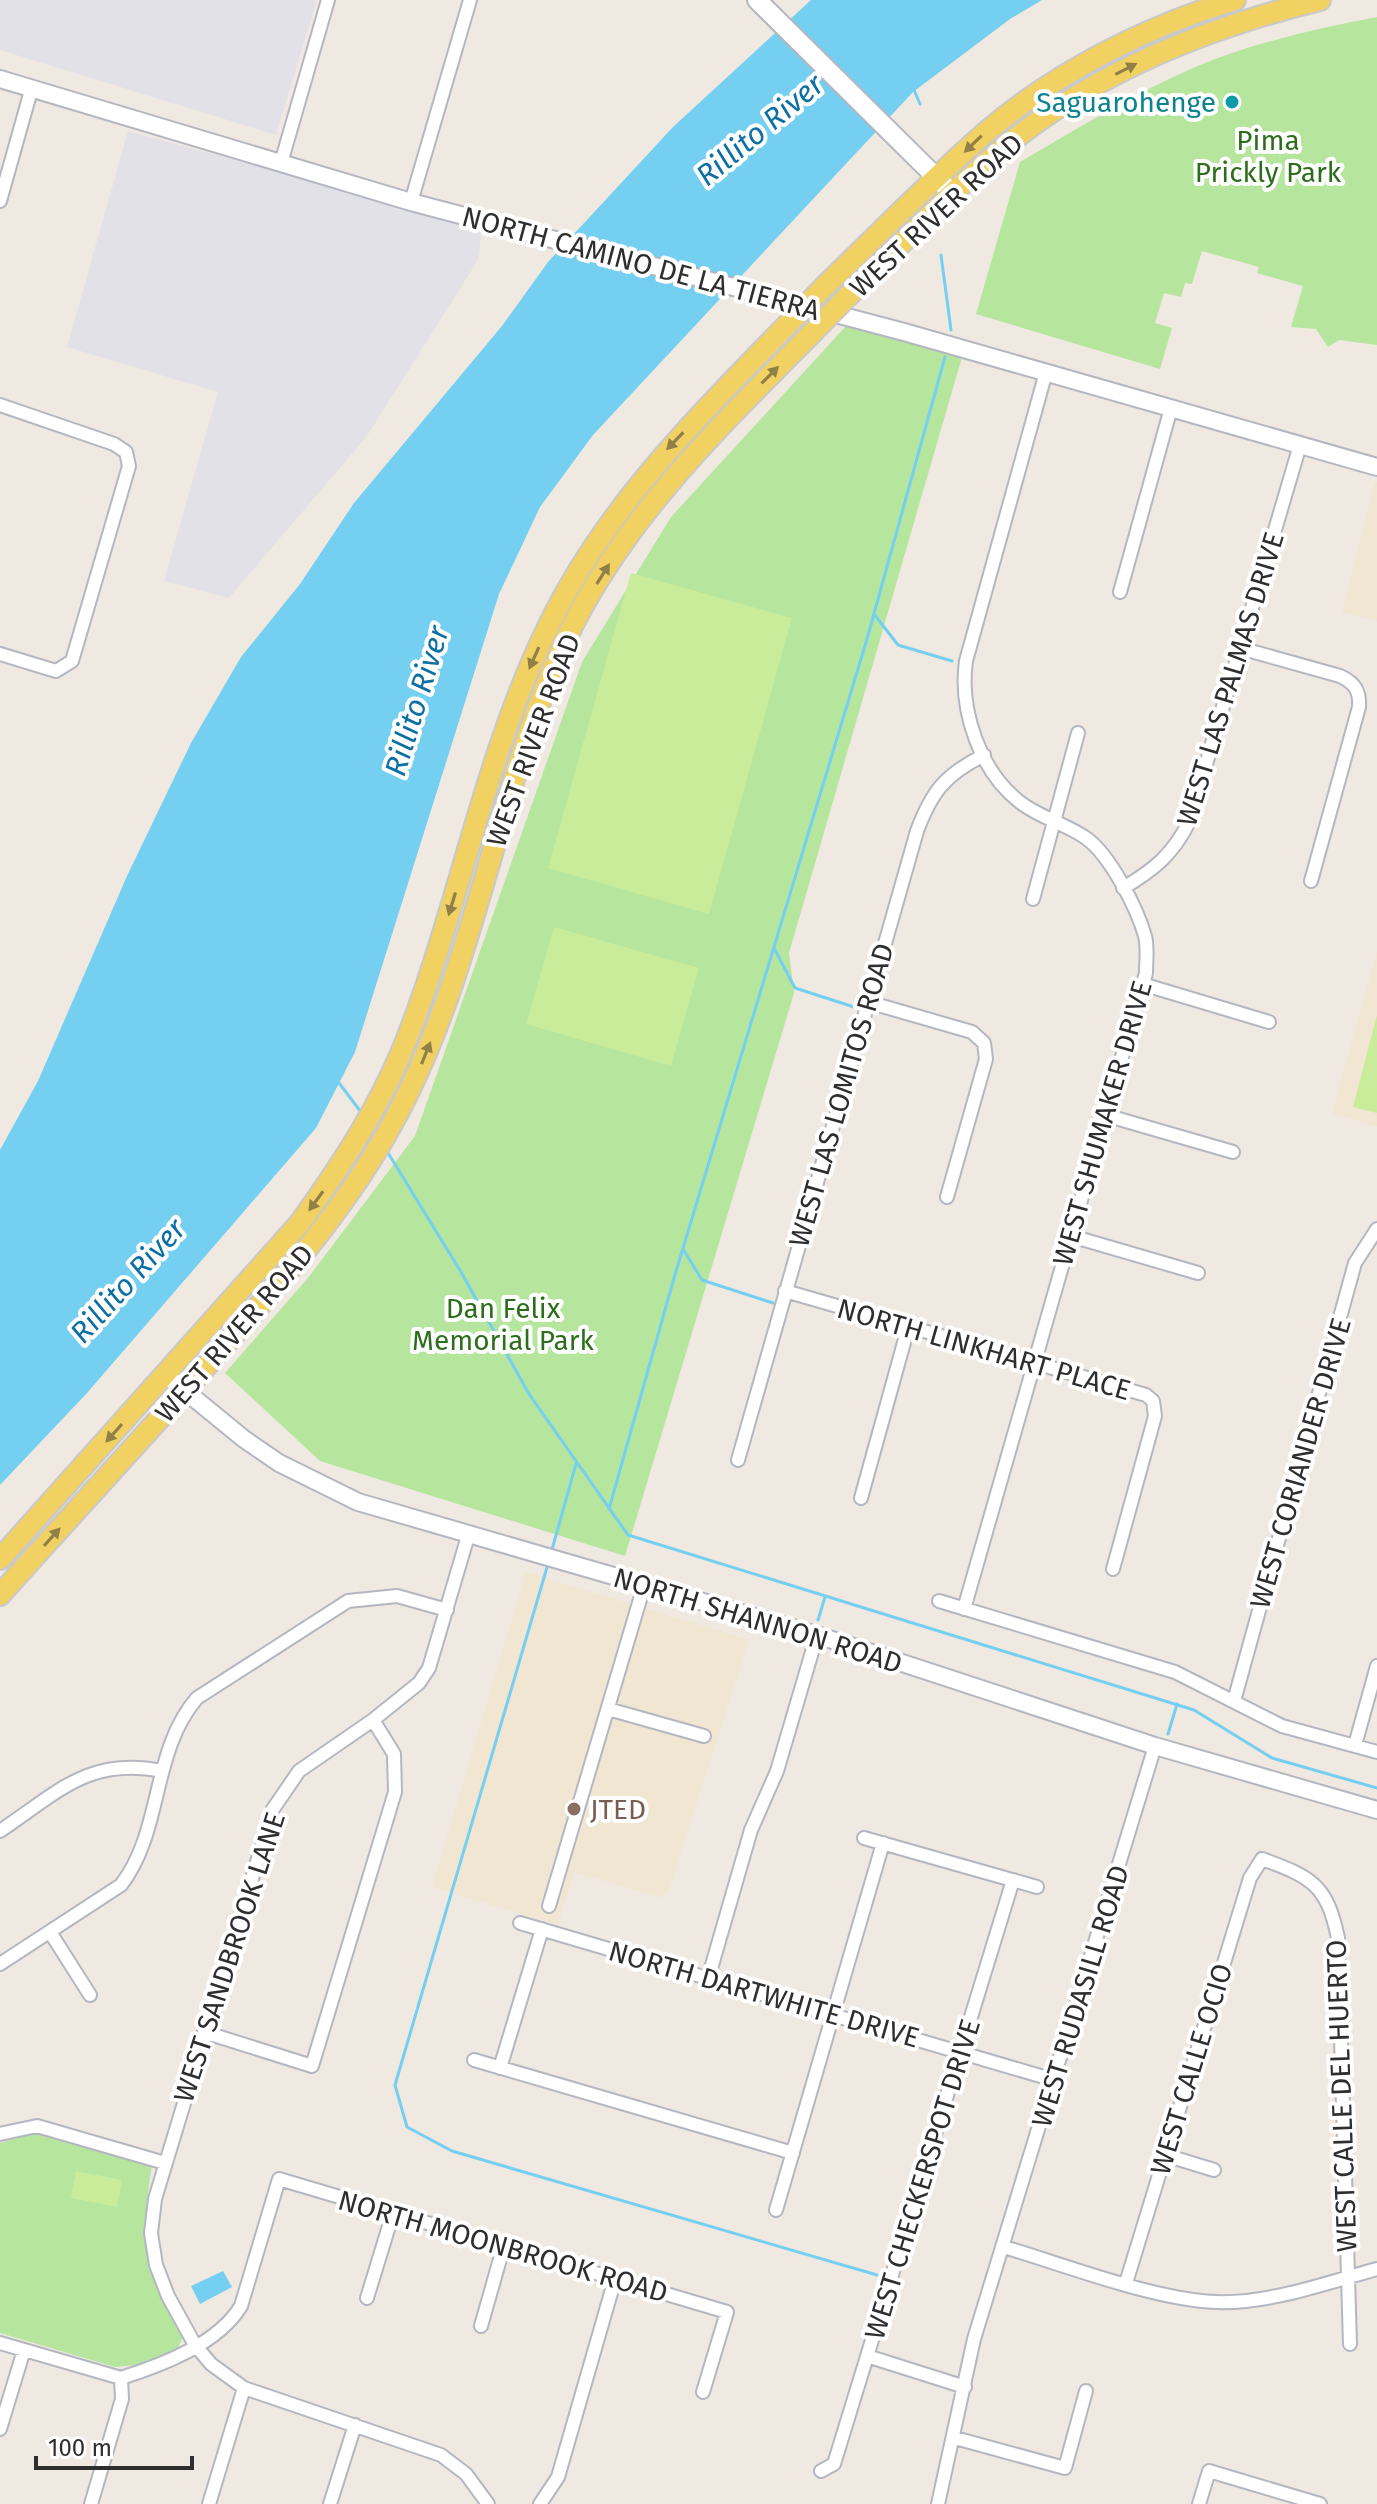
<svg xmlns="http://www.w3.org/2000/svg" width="1377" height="2504" font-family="'Fira Sans',sans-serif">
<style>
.industrial{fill:#e3e1e8}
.education{fill:#f0e6d1}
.green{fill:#b6e59e}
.pitch{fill:#c9ec9a}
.water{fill:#75cff0}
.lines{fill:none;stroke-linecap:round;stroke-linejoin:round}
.stream{stroke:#75cff0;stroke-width:3}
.minor-casing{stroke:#b4b7c1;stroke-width:16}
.tertiary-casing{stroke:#b4b7c1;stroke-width:20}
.secondary-casing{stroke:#b4b7c1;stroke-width:22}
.primary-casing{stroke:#c9c9c9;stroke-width:24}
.minor{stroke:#fff;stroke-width:12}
.tertiary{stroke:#fff;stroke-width:16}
.secondary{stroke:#fff;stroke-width:18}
.primary{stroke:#f2d163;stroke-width:20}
.primary-bridge-casing{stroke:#c9c9c9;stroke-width:24;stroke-linecap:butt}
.primary-bridge{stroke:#f2d163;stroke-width:20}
.oneway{fill:#908048}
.culture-dot{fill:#0f9aa8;stroke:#fff;stroke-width:3}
.education-dot{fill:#8d6e63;stroke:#fff;stroke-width:3}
.labels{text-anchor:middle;stroke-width:8;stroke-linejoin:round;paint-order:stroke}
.culture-label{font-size:28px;fill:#0d838f;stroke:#fff;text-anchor:end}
.park-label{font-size:28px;fill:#2c6e1b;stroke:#fff}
.street-label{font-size:28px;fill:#2e2e2e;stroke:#fff}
.education-label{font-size:28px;fill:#785e54;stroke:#fff;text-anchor:start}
.water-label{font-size:30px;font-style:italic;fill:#0d6fa3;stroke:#fff}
</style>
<rect width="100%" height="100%" fill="#efe9e1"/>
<path class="industrial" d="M0,0H317L276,135L0,50Z
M128,131L482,227L478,260L367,436L229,598L164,581L218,392L67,347Z"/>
<path class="education" d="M1375,482L1377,483V621L1342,612Z
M1377,951V1127L1332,1113Z
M526,1572L749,1640L668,1893H664L663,1898L574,1872L558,1925L432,1887Z"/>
<path class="green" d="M1377,17V345L1339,340L1328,347L1316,329L1291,327L1303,286L1257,273L1259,267L1202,251L1192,284L1185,283L1181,297L1164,293L1155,323L1172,328L1160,369L976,314L1020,162C1077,129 1133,94 1193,68C1252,43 1315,29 1377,17Z
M846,326L962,357L789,953L794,993L625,1556L320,1461L225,1373L308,1278L415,1136L582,662L671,517Z
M36,2133L55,2135L152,2165C140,2237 144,2272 183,2336L178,2348L145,2364L115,2367L0,2333V2143Z"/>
<path class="pitch" d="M631,573L792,618L709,914L548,868Z
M554,927L699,968L671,1066L526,1024Z
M1377,1015V1113L1353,1107Z
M76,2171L122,2180L117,2207L71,2198Z"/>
<path class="water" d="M811,0H1042L1010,19L913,92L593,435L540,507L499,594L355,1052L316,1128L87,1393L0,1485V1150L38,1081L127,876L191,743L241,657L300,584L354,503L502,326L548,262L673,127Z
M223,2271L232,2287L200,2304L191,2286Z"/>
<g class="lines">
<path class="stream" d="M914,90L920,104
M941,255L951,330
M874,614L898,645L952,661
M774,948L795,988L854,1007
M339,1083L361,1112
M385,1148L461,1272L529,1394L628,1535L1194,1710L1272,1758L1377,1788
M683,1249L702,1280L773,1303
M609,1509L674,1278L867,639L945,357
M551,1553L576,1464
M548,1564L395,2085L407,2127L452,2151L877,2275
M818,1620L825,1597
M1168,1734L1177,1704"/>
<defs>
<path id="minor" d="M281,163L328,0
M0,201L32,87
M411,202L470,0
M0,405L114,444L126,452L129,466L72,661L56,671L0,654
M1120,592L1171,408
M1240,648L1340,676C1355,683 1360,691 1359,707L1311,881
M1123,888C1154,870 1173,854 1189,822L1300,445
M1033,899L1078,733
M1142,984L1269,1022
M868,1002L972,1032L984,1043L986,1059L947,1197
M1105,1115L1233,1152
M1071,1236L1198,1273
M785,1291L1146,1395L1153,1401L1155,1416L1113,1569
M738,1460L917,831C932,791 945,775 984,755
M861,1498L908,1328
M468,1536L429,1668L419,1683L373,1720L299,1771L273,1809L155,2199L151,2233L156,2265L168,2296L195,2345L211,2364L244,2388L441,2455L466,2474L488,2504
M939,1601L1175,1672L1282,1726L1377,1752
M964,1609L1146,973C1146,961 1148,947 1145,936C1137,908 1110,855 1086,838C1066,824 1041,818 1021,803C980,772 959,710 966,661L1046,372
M1234,1701L1355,1263L1377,1229
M608,1709L704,1736
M1355,1745L1377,1666
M0,1831C57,1793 89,1756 162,1771
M864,1838L1037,1887
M549,1906L644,1586
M520,1923L1054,2080
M50,1932L90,1995
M0,1964L121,1885C163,1831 151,1751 197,1698L348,1601L397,1596L447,1610
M708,1979L751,1830L777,1771L817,1635
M204,2032L312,2066L395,1792L394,1754L373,1720
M474,2060L793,2153
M500,2068L542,1929
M0,2134L37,2126L165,2163
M1165,2155L1214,2170
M776,2210L883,1843
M1004,2247C1065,2265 1155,2300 1216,2302C1269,2304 1326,2283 1377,2269
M1126,2283L1250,1878L1262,1859C1312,1877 1327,1885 1338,1938L1350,2344
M367,2298L393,2213
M481,2326L504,2245
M0,2343L121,2378C162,2365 218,2344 241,2306L279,2179L727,2312L703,2392
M867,2356L965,2387
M0,2429L24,2350
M955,2438L1065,2468L1086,2391
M821,2471L834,2464L1013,1880
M91,2504L122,2399L121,2378
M209,2504L244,2388
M330,2504L355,2425
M540,2504L558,2477L615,2279
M938,2504L974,2339L1155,1746
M1199,2504L1209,2471L1320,2504"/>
<path id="tertiary" d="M0,79L411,202L904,332L1377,467
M167,1376L244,1439L279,1463L358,1502L817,1635L1155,1746L1377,1810"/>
<path id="secondary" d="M757,0L954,195"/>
<path id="primary" d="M825,286C878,235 929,182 984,134C1054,73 1147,26 1235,0
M850,294C900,246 948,194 1001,150C1092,73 1205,28 1320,0
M0,1559L300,1223C340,1167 378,1110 404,1046C459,909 483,760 548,627C605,508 697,418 788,324
M0,1595C75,1511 152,1428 226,1344C287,1274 347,1206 392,1124C475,974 494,797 565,641C622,519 720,426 813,332"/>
</defs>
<use href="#minor" class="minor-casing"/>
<use href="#tertiary" class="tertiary-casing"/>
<use href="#secondary" class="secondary-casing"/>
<use href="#primary" class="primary-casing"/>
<use href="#minor" class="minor"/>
<use href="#tertiary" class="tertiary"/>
<use href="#secondary" class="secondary"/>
<use href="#primary" class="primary"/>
<defs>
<path id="primary-bridge" d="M788,324L825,286
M813,332L850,294"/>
</defs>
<use href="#primary-bridge" class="primary-bridge-casing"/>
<use href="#primary-bridge" class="primary-bridge"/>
</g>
<defs><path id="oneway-solid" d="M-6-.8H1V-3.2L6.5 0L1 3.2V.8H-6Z" transform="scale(2)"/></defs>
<g class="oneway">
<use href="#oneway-solid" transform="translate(1126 69) rotate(-27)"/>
<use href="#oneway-solid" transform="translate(973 144) rotate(136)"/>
<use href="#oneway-solid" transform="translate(770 375) rotate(-45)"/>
<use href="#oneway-solid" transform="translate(675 441) rotate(134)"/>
<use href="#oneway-solid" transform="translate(603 574) rotate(-58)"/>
<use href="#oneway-solid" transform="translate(534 658) rotate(114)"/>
<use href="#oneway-solid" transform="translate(452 904) rotate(107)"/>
<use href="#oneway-solid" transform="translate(426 1053) rotate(-68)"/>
<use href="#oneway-solid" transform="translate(316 1201) rotate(126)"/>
<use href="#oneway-solid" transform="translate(114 1433) rotate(132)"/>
<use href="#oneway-solid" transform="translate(52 1537) rotate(-48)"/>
</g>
<circle class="culture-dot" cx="1232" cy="102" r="8"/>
<circle class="education-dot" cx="574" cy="1809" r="8"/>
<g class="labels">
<g class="culture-label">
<text x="1216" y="112">Saguarohenge</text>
</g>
<g class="park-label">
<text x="1268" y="150">Pima<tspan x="1268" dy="32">Prickly Park</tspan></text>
<text x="503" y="1318">Dan Felix<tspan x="503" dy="32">Memorial Park</tspan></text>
</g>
<g class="street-label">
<text transform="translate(936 215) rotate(-43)" y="10">WEST RIVER ROAD</text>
<text transform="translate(641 263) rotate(15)" y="10">NORTH CAMINO DE LA TIERRA</text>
<text transform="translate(1230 679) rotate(-73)" y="10">WEST LAS PALMAS DRIVE</text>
<text transform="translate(533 740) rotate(-70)" y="10">WEST RIVER ROAD</text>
<text transform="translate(841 1095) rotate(-74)" y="10">WEST LAS LOMITOS ROAD</text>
<text transform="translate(1102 1123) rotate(-74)" y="10">WEST SHUMAKER DRIVE</text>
<text transform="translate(234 1333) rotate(-49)" y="10">WEST RIVER ROAD</text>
<text transform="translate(984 1349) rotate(16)" y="10">NORTH LINKHART PLACE</text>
<text transform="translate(1300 1463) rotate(-74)" y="10">WEST CORIANDER DRIVE</text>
<text transform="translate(758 1620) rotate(17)" y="10">NORTH SHANNON ROAD</text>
<text transform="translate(229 1957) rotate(-72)" y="10">WEST SANDBROOK LANE</text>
<text transform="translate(764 1994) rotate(16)" y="10">NORTH DARTWHITE DRIVE</text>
<text transform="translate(1080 1996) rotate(-73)" y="10">WEST RUDASILL ROAD</text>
<text transform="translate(1191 2069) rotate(-73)" y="10">WEST CALLE OCIO</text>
<text transform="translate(1341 2096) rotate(-92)" y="10">WEST CALLE DEL HUERTO</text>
<text transform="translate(922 2179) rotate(-73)" y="10">WEST CHECKERSPOT DRIVE</text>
<text transform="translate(503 2246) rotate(16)" y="10">NORTH MOONBROOK ROAD</text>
</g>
<g class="education-label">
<text x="590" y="1819">JTED</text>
</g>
<g class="water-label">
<text transform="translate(760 130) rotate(-40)" y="10">Rillito River</text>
<text transform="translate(417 701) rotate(-73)" y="10">Rillito River</text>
<text transform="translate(128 1281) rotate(-48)" y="10">Rillito River</text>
</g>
</g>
<path d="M36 2456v12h156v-12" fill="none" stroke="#2e2e2e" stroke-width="4"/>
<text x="48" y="2456" font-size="24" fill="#2e2e2e" stroke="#ffffff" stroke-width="6" paint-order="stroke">100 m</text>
</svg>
